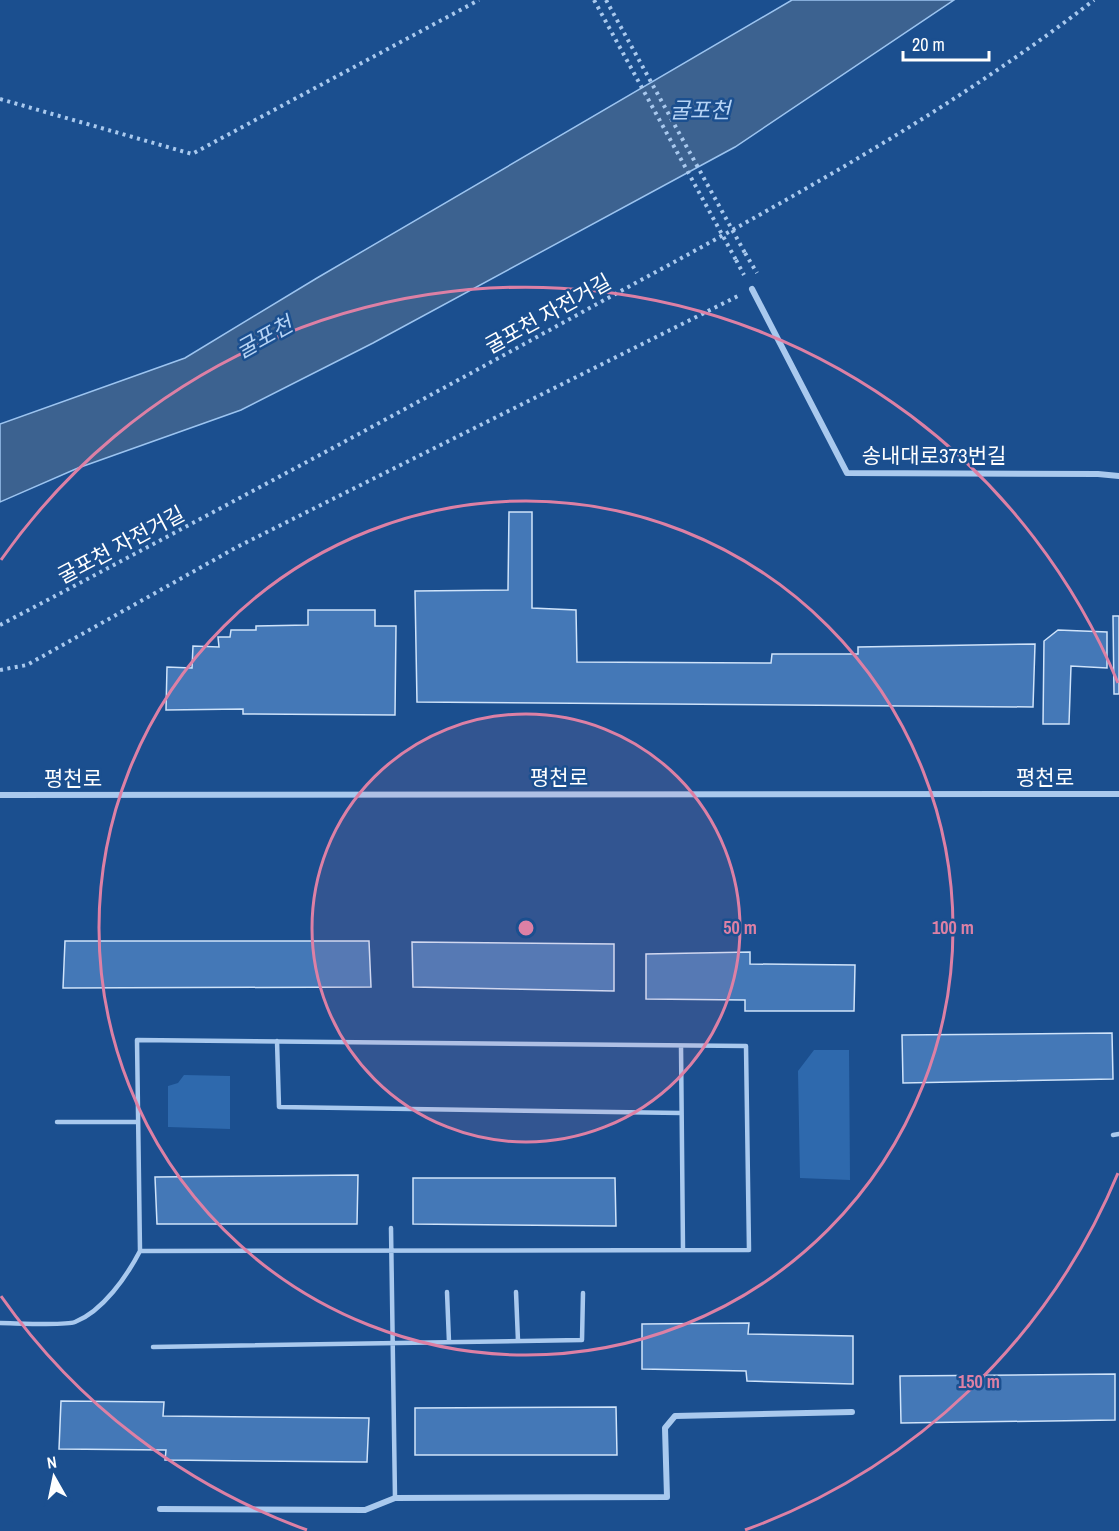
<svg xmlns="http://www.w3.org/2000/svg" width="1119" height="1531" font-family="'Archivo Narrow','Noto Sans KR',sans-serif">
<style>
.green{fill:#2e69ad}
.water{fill:#3c6290;stroke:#9cc4f0;stroke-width:1.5}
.building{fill:#4478b7;stroke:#cfe3fa;stroke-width:1.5}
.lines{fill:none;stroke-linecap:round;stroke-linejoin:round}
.path{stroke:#a9c9ee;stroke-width:4;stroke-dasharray:3 4.5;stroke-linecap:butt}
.lane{stroke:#a9c9ee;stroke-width:4.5}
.street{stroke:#a9c9ee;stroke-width:6}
.path-bridge{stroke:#a9c9ee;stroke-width:4;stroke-dasharray:3 4.5;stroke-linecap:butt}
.ring{fill:none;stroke:#dd80a5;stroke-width:3}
.labels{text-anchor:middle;stroke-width:5;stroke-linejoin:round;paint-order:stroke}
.street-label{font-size:21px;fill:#fff;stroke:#1b4f8f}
.water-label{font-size:22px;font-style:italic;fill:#b5d3f5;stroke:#1b4f8f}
.centre{fill:#dd80a5;stroke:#1b4f8f;stroke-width:3}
.ring-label{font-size:18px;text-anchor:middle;font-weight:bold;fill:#dd80a5;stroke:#1b4f8f;stroke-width:5;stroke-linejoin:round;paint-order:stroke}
</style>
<rect width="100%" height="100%" fill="#1b4f8f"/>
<path class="green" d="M814,1050H849L850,1180L800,1178L798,1071Z
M184,1075L230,1076V1129L168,1127V1086L178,1083Z"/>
<path class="water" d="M792,0H954L735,147L373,343L241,410L78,468L0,502V424L185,358L317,278Z"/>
<path class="building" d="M509,512H532V608L576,610L577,662L771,663L772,654H858V647L1035,644L1033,707L417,702L415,591L508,590Z
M308,610H375V626H396L395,715L243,714V709L166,710L167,667L192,668L193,646L219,647L218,637H230L231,630H256V626L308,625Z
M1113,616H1119V694H1114Z
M1058,630L1107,632V668L1071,666L1069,724H1043L1044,641Z
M65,941H369L371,987L63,988Z
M412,942L614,944V991L413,987Z
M750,952V964L855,965L854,1011H745V1000L646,999V954Z
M1112,1033L1113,1079L903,1083L902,1035Z
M358,1175L357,1224H157L155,1177Z
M413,1178H615L616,1226L413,1224Z
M749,1323L748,1334L853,1336V1384L747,1381L746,1371L642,1369V1324Z
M1115,1374V1420L901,1423L900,1376Z
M61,1401L164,1402L163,1416L369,1418L367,1462L165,1460L166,1450L59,1449Z
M616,1407L617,1455H415V1408Z"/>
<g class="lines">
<path class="path" d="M0,99L192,154L479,0
M745,253L757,273
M736,260L744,275
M0,625C200,520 399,413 597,304C768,211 940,119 1094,0
M0,670L27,665L237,547L738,296"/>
<path class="lane" d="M277,1041L279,1107L681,1113
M681,1046L683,1250
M57,1122H138
M1113,1135L1119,1134
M391,1228L395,1498
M447,1292L449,1342
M516,1292L518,1341
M0,1323C14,1323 65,1326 75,1322C103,1311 127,1276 140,1251L137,1040L746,1046L749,1250L140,1251
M153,1347L582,1340L583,1293"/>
<path class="street" d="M752,289L847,473L1098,474L1119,476
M0,795L1119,794
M160,1509L365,1510L395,1498L667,1497L665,1428L675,1416L852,1412"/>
<path class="path-bridge" d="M594,0L736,260
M606,0L745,253"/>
</g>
<circle cx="526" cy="928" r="214" fill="#dd80a5" fill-opacity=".12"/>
<g class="ring">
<circle cx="526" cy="928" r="214"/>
<circle cx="526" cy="928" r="427"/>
<path d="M1118 1173A641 641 0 0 1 745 1530M307 1530A641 641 0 0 1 1 1296M1 560A641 641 0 0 1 1118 683"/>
</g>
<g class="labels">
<g class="street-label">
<text transform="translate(548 314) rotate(-29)" y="7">굴포천 자전거길</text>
<text x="934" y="463">송내대로373번길</text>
<text transform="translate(121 545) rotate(-28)" y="7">굴포천 자전거길</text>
<text x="559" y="785">평천로</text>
<text x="1045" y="785">평천로</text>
<text x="73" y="786">평천로</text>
</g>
<g class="water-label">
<text x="700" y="118">굴포천</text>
<text transform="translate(264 337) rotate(-29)" y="8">굴포천</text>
</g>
</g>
<circle cx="526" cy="928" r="9" class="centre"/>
<g class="ring-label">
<text x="740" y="934">50 m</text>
<text x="953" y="934">100 m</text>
<text x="979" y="1388">150 m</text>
</g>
<g transform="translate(54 1477) rotate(351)" stroke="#1b4f8f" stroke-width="4.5" paint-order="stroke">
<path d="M0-4.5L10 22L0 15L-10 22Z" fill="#ffffff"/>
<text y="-9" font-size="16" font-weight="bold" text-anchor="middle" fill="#ffffff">N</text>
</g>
<path d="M903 51v9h86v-9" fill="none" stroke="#ffffff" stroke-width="3"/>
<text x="912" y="51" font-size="18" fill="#ffffff" stroke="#1b4f8f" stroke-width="4.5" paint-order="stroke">20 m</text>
</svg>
